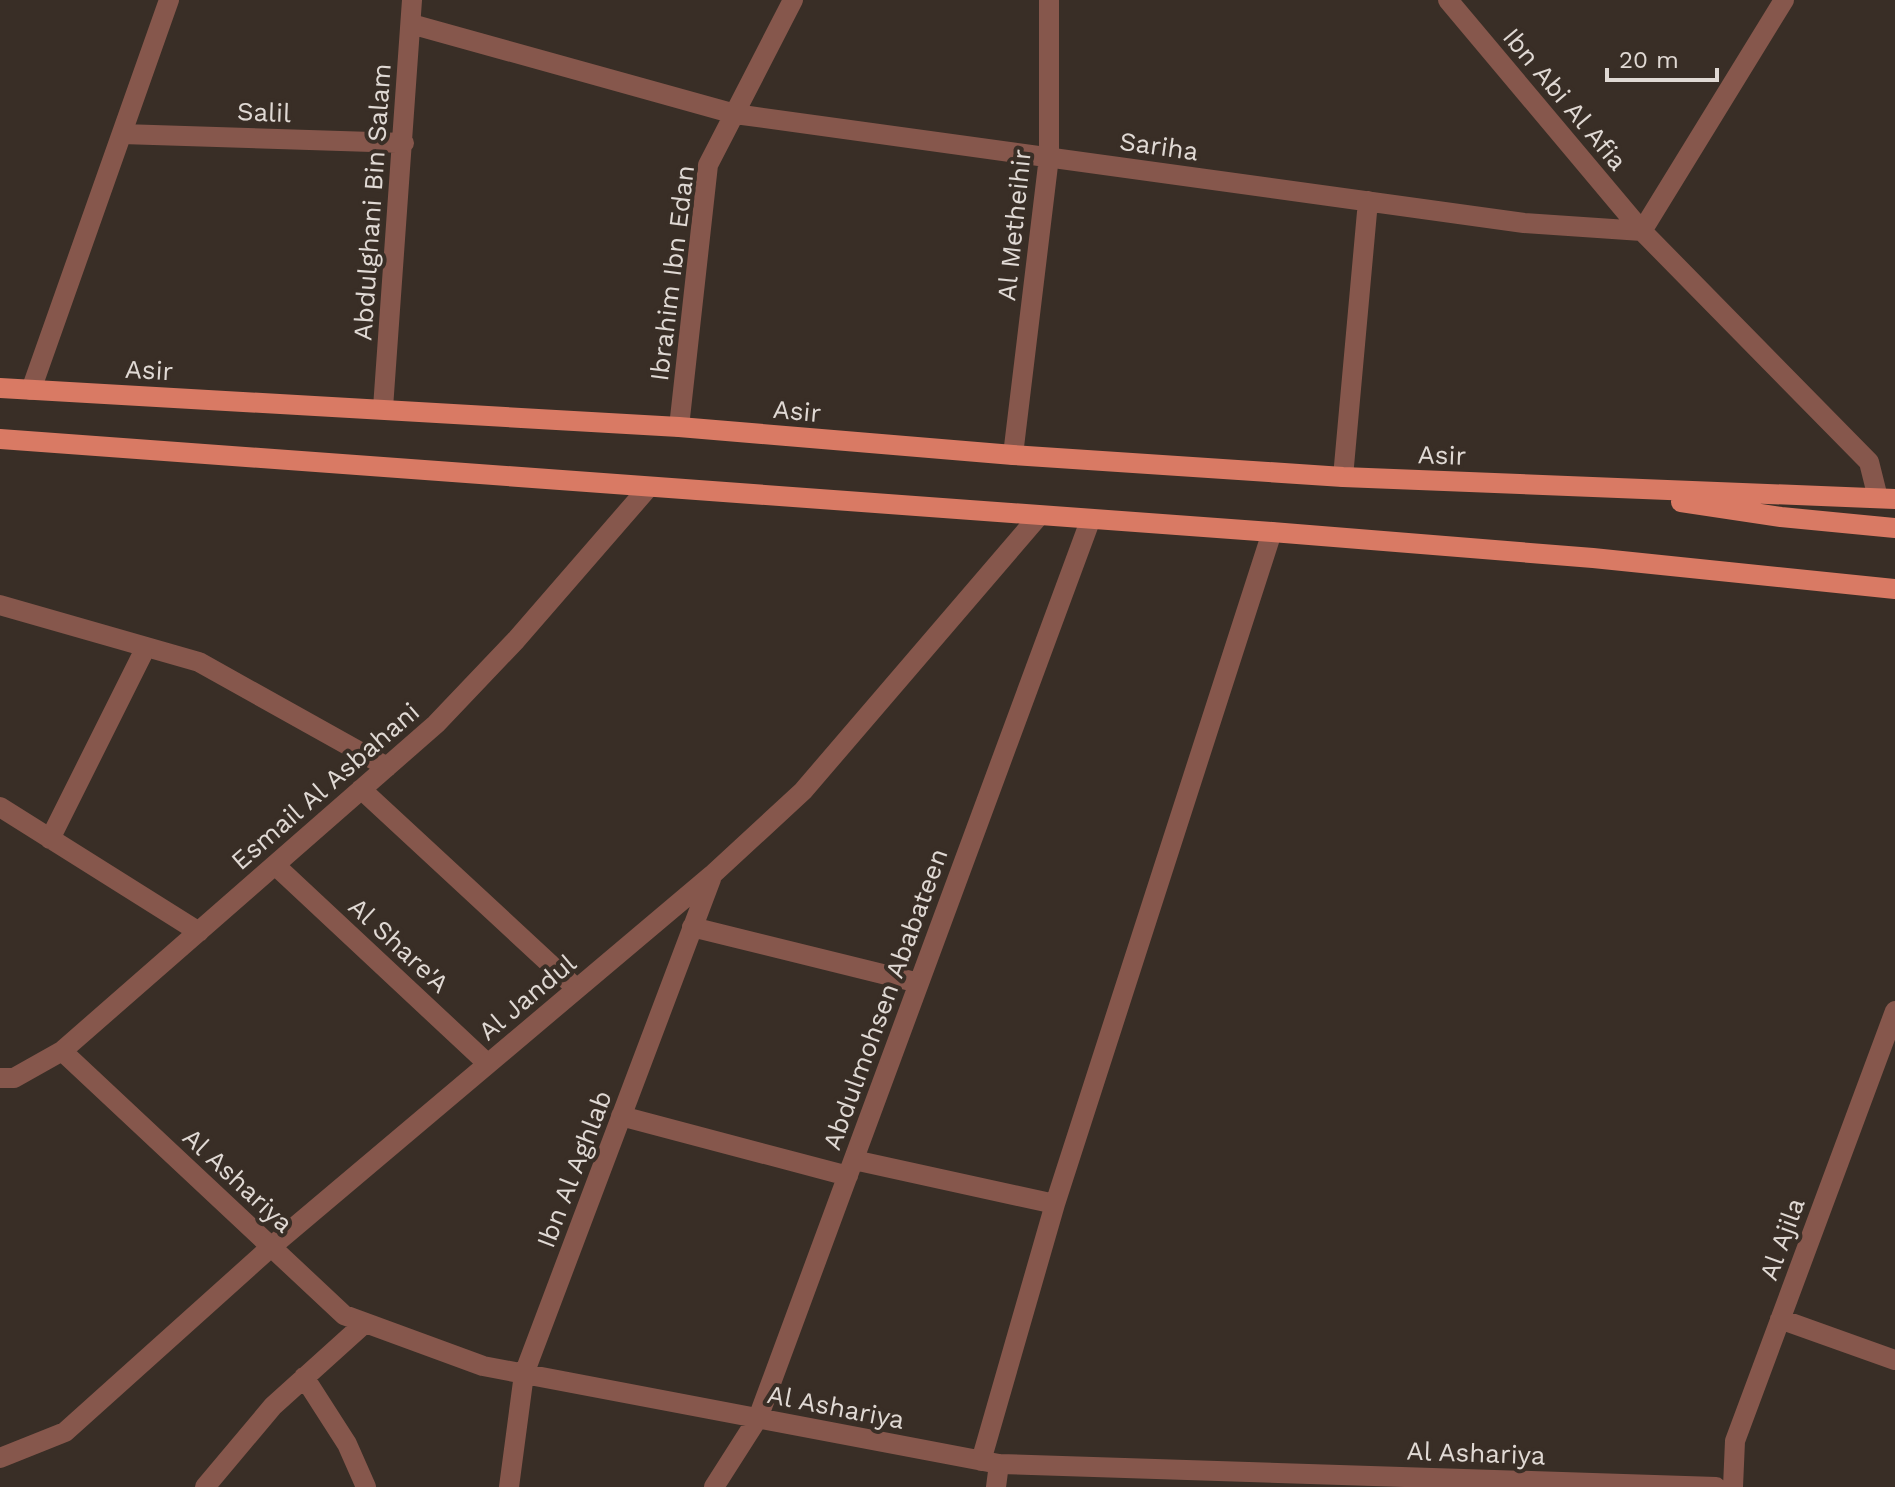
<svg xmlns="http://www.w3.org/2000/svg" width="1895" height="1487" font-family="'Work Sans',sans-serif">
<style>
.lines{fill:none;stroke-linecap:round;stroke-linejoin:round}
.minor{stroke:#86574c;stroke-width:20}
.primary{stroke:#d97a64;stroke-width:20}
.labels{text-anchor:middle;stroke-width:8;stroke-linejoin:round;paint-order:stroke}
.street-label{font-size:26px;fill:#e0d9d4;stroke:#392e26}
</style>
<rect width="100%" height="100%" fill="#392e26"/>
<g class="lines">
<path class="minor" d="M1448,0L1642,231L1869,462L1878,498
M411,24L735,114L1524,223L1642,231
M122,134L404,143
M1642,231L1784,0
M31,390L169,0
M383,408L412,0
M679,427L708,165L793,0
M1013,455L1049,157V0
M1343,477L1368,201
M0,605L199,662L387,767
M361,789L577,989
M0,807L199,932
M50,839L146,647
M275,865L488,1064
M692,927L919,983
M62,1051L344,1315L483,1366L999,1464L1716,1487
M0,1078H14L62,1051L436,724L516,640L648,488
M621,1116L848,1176
M854,1160L1055,1204
M1780,1319L1895,1360
M304,1377L347,1444L366,1487
M0,1458L65,1432L271,1247L712,875L803,791L1038,517
M981,1461L1055,1204L1272,532
M205,1487L273,1406L365,1323
M509,1487L524,1374L711,879
M714,1487L758,1418L1090,521
M996,1487L999,1464
M1733,1487L1735,1441L1895,1011"/>
<path class="primary" d="M0,388L679,427L1013,455L1343,477L1895,499
M0,439L1272,532L1593,558L1895,589
M1681,502L1781,517L1895,528"/>
</g>
<g class="labels">
<g class="street-label">
<text transform="translate(1565 99) rotate(50)" y="9">Ibn Abi Al Afia</text>
<text transform="translate(264 112) rotate(2)" y="9">Salil</text>
<text transform="translate(1159 146) rotate(8)" y="9">Sariha</text>
<text transform="translate(372 202) rotate(-86)" y="9">Abdulghani Bin Salam</text>
<text transform="translate(1014 225) rotate(-84)" y="9">Al Metheihir</text>
<text transform="translate(672 273) rotate(-83)" y="9">Ibrahim Ibn Edan</text>
<text transform="translate(149 370) rotate(3)" y="9">Asir</text>
<text transform="translate(797 411) rotate(5)" y="9">Asir</text>
<text transform="translate(1442 455) rotate(2)" y="9">Asir</text>
<text transform="translate(325 786) rotate(-41)" y="9">Esmail Al Asbahani</text>
<text transform="translate(399 945) rotate(43)" y="9">Al Share'A</text>
<text transform="translate(527 997) rotate(-40)" y="9">Al Jandul</text>
<text transform="translate(885 999) rotate(-70)" y="9">Abdulmohsen Ababateen</text>
<text transform="translate(574 1169) rotate(-69)" y="9">Ibn Al Aghlab</text>
<text transform="translate(238 1180) rotate(43)" y="9">Al Ashariya</text>
<text transform="translate(1782 1239) rotate(-70)" y="9">Al Ajila</text>
<text transform="translate(836 1407) rotate(11)" y="9">Al Ashariya</text>
<text transform="translate(1476 1453) rotate(2)" y="9">Al Ashariya</text>
</g>
</g>
<path d="M1607 68v12h110v-12" fill="none" stroke="#e0d9d4" stroke-width="4"/>
<text x="1619" y="68" font-size="24" fill="#e0d9d4" stroke="#392e26" stroke-width="6" paint-order="stroke">20 m</text>
</svg>
